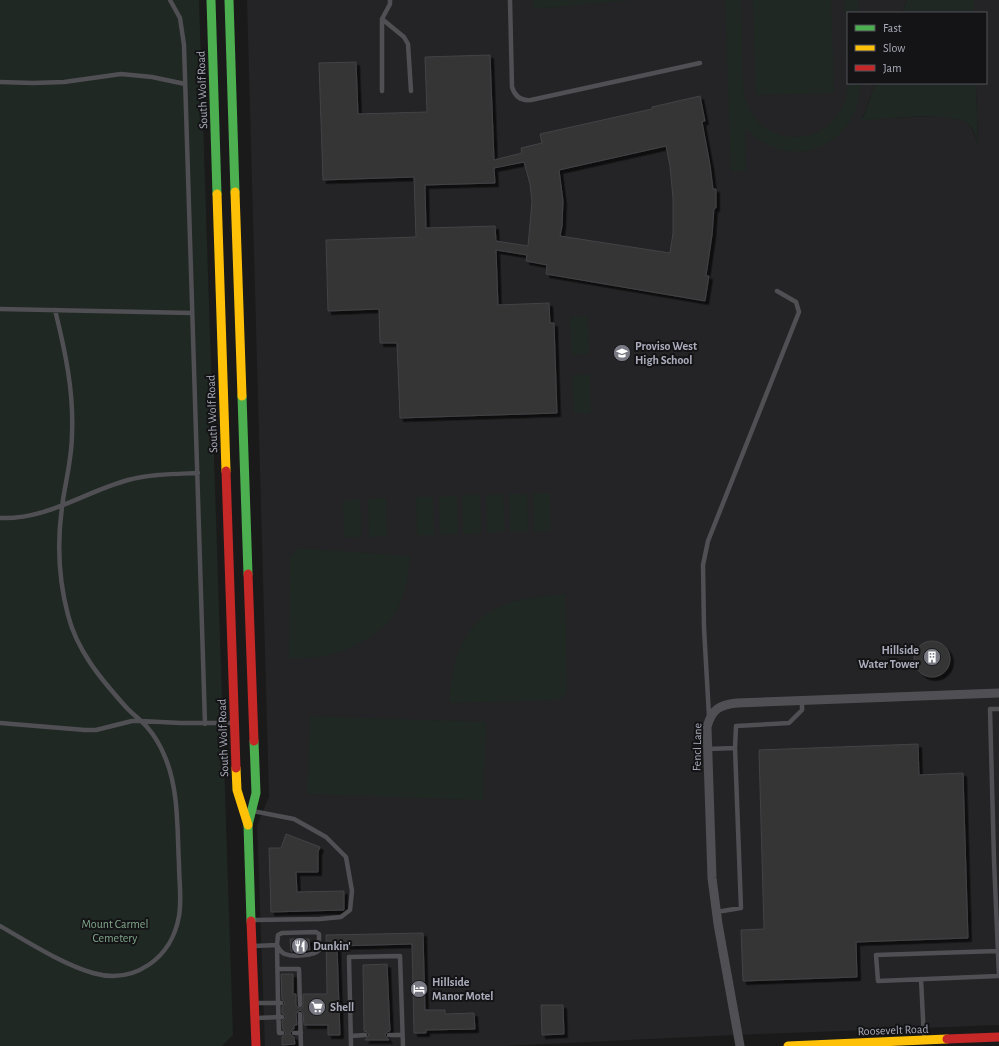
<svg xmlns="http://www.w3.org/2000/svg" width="999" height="1046" font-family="'Alegreya Sans',sans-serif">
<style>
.built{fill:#242426}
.green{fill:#1f2822}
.building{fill:#353536;stroke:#434246;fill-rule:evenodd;filter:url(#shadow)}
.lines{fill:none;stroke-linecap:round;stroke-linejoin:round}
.lane{stroke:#504f54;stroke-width:4.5}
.street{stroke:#504f54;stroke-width:9}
.fast{stroke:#4caf50;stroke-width:9}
.slow{stroke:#ffc107;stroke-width:9}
.jam{stroke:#c62828;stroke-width:9}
.labels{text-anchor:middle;stroke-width:4;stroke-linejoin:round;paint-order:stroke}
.street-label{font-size:12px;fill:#aaacbb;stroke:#141416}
.poi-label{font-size:12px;font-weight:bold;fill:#aaacbb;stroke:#141416;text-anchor:start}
.park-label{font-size:12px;fill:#81a78b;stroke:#141416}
</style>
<defs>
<filter id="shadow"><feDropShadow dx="3.5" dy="3.5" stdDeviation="0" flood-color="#0009"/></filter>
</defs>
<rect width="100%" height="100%" fill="#1a1a1a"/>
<path class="built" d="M247,0H907L902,13H848V83H876L862,119L938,116L954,117L968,123L973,131L978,143L976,83H986V13H974V0H999V1025L733,1035L505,1046H265L257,825L269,797Z"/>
<path class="green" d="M0,0H199L233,1035L222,1046H0Z
M533,0H635L533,9Z
M725,0H741L743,87C748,143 819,156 843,106C850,92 847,73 846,58C846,39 845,19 844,0H858L859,13H848V83H861C859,147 790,175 745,128L746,171H731Z
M753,0H831L834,93L756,95Z
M907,0H974V13H902Z
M876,83H976L978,145C976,138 974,128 967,123C951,111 884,119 862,120Z
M588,316L589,354L572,355L570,317Z
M572,375H590L591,413H574Z
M533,493H550L551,531L534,532Z
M503,494L505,532L487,533L486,495Z
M509,494H527L528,532H510Z
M462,495H480L481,533L463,534Z
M457,496L458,534L440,535L439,497Z
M416,497H433L434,535H417Z
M386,498L387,536L369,537L368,499Z
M360,499L362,537L344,538L343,500Z
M298,548L410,556C408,578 405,601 391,619C387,625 380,629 375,633C351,651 319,661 289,658L290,557Z
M565,594L567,693L559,700L450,703C450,665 462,624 499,607C519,598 543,596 565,594Z
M310,716L486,722L483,800L307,794Z"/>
<path class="building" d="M490,55L494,160L522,153L521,148L542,143L540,134L652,109V107L700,96L705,121L702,122L710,165L713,189H716V208H714L712,235L706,276H709L705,301L546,274L547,265L526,261L527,255L496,250L498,305L549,303L550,323H554L557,413L400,418L397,343H380L379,309L328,311L326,240L416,237L414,177L323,180L319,63L356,62L358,114L427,112L425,57ZM666,146L670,166L673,198V233L670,253L560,236L562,226L563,201L559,170ZM524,162L530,184L532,202L528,246L496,241L495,226L426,228L425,185L495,183L494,168Z
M914 659a18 18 0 1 1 36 0a18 18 0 1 1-36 0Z
M918,744L919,775L963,773L968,938L856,942L857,977L743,981L741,930L764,929L759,750Z
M286,834L320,847L318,852V872H296L297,892L344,891V910L271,912L269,848H281Z
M423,933L425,1010H445V1014L474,1013L475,1029L426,1030V1033H414L412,944L337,946L340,1035H328V1025H304L303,1012L300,1010L296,1014L297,1025H294V1029L290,1033L291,1035L294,1037L295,1044L282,1045V1037L285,1035L286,1033L283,1029L282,1021L286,1017L285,1015L282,1013V1007L285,1003L282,999L281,974H293V994H296V1005L299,1008H302L303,1006V994H327L326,935Z
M290,939H309L310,950L291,951Z
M387,964L390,1031L387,1032L385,1035L389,1040H365L369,1035L367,1032L364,1031L363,965Z
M541,1005H563L564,1034L542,1035Z"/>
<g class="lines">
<path class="lane" d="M170,0L180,18L184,45L205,724
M510,0L512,87C515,97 521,101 531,100L700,63
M382,19L404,37L408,44L411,91
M0,82L33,83L64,82L121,74L152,77L185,84
M382,91V19L390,4V0
M0,309L192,313
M0,518C47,520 84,492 128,480C151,474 174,474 198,473
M999,709H990L994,860L999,976
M709,716L704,628L703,565L708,541L799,312L796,302L777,291
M0,723L85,730H96L132,721H141L181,723H235
M735,748L736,726L789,723L802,710V700
M707,749L735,748L741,908L716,912
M252,920L320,919L341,917L350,910L352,891L346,857L326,837L294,819L253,811
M0,926C28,942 62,964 93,973C134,985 172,958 179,916C182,899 179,881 179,864C177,829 179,790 165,757C161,747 155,736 147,727C141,720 132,714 125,706C101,679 77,651 68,615C59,581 57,543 62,507C65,483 72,459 72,434C74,392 65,350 55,310
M253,946L277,945
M997,951L876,955L878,981L998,976
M278,969H299L300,1005
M921,979L924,1039
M255,1003H278L277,945L278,935L282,933L316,932L319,934V950C314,956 293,957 285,954C281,953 279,949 277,945
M281,1003H278L279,1033H282
M300,1014L301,1046
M257,1018L282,1017
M294,1033H301
M389,1035H402
M351,1036L365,1035
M351,1046L349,957L400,956L403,1046"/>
<path class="street" d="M740,1046L718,924L712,878L707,727C712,709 719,705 737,703L999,693"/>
<path class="fast" d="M211,0L217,194
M229,0L235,192
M242,396L248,574
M251,921L248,825L256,793L254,741"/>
<path class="slow" d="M235,192L242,396
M217,194L226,471
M236,768L237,790L248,825
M788,1046L947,1039"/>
<path class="jam" d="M226,471L236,768
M248,574L254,741
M251,921L256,1046
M947,1039L999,1037"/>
</g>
<defs>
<symbol id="school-disc" viewBox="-11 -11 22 22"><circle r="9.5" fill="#787983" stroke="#141416"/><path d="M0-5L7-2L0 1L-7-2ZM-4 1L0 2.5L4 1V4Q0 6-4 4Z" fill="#fff"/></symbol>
<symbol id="building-disc" viewBox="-11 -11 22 22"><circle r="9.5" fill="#787983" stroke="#141416"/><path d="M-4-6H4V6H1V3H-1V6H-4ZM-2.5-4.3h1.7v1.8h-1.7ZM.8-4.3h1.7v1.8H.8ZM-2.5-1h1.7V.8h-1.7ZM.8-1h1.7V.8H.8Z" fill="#fff"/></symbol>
<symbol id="restaurant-disc" viewBox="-11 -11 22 22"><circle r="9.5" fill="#787983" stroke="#141416"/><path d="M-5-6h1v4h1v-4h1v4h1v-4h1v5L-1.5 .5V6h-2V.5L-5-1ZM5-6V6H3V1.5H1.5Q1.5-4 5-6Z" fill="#fff"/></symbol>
<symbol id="hotel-disc" viewBox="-11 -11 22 22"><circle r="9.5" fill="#787983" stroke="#141416"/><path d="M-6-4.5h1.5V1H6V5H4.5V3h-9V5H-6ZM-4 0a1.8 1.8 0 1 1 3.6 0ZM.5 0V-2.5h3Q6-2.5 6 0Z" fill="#fff"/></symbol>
<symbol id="supermarket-disc" viewBox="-11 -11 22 22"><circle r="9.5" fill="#787983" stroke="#141416"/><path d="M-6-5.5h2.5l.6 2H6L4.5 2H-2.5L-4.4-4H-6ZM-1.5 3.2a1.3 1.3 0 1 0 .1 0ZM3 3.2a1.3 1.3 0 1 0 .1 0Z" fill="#fff"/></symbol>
</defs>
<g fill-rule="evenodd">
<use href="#school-disc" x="612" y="343" width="20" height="20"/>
<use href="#building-disc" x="922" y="647" width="20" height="20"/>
<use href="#restaurant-disc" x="290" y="936" width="20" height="20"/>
<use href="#hotel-disc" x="409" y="979" width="20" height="20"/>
<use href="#supermarket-disc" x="307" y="997" width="20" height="20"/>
</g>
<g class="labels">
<g class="street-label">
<text transform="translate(202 90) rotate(-92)" y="4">South Wolf Road</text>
<text transform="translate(212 414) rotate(-92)" y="4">South Wolf Road</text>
<text transform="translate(223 738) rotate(-92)" y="4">South Wolf Road</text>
<text transform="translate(697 747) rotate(-89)" y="4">Fencl Lane</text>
<text transform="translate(893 1030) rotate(-2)" y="4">Roosevelt Road</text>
</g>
<g class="poi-label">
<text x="635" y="350">Proviso West<tspan x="635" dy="14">High School</tspan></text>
<text x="919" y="654" text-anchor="end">Hillside<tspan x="919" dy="14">Water Tower</tspan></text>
<text x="313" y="950">Dunkin'</text>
<text x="432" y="986">Hillside<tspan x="432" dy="14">Manor Motel</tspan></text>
<text x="330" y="1011">Shell</text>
</g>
<g class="park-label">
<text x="115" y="928">Mount Carmel<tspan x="115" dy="14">Cemetery</tspan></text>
</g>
</g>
<rect x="847" y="12" width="140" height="72" fill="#141416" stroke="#505158"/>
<rect x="855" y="25" width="20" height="6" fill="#4caf50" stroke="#505158"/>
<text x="883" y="32" font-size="12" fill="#aaacbb">Fast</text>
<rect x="855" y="45" width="20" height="6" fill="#ffc107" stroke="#505158"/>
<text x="883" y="52" font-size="12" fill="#aaacbb">Slow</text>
<rect x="855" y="65" width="20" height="6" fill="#c62828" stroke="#505158"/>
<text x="883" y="72" font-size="12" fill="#aaacbb">Jam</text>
</svg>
